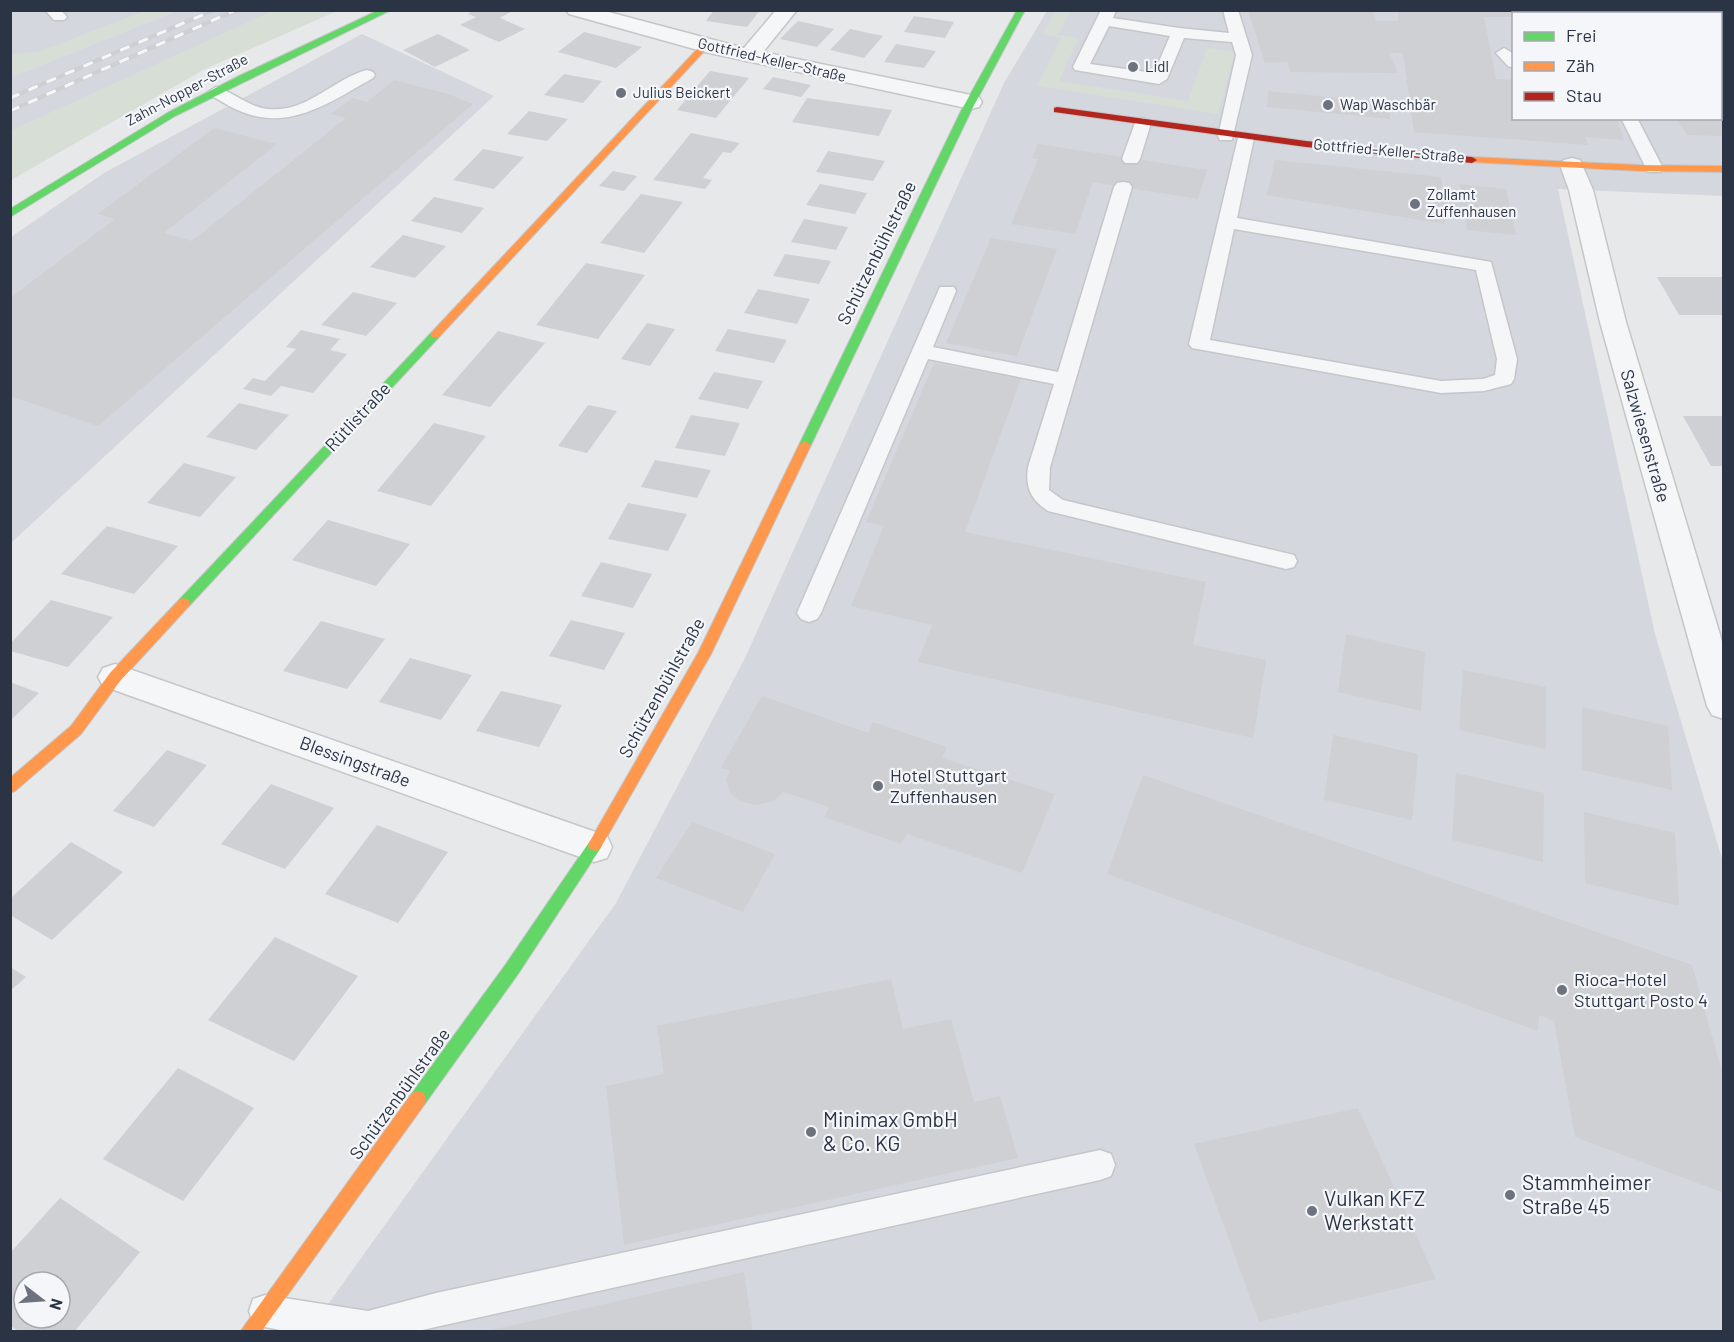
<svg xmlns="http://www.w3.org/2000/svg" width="1734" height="1342" font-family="Barlow,sans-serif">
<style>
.built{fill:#d4d7dd;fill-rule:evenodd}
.green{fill:#d6ded6}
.building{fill:#ced0d3;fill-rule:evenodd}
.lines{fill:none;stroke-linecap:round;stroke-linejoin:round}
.lane-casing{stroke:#c4c6c8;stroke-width:3}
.street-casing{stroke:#c4c6c8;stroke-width:3}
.fast-casing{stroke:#c4c6c8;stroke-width:2}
.slow-casing{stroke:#c4c6c8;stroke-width:2}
.jam-casing{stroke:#c4c6c8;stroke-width:2}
.lane{fill:#f5f6f7;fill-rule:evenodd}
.street{fill:#f5f6f7;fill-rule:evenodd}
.fast{fill:#63d668;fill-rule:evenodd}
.slow{fill:#ff974d;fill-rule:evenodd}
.jam{fill:#b3261e;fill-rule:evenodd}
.rail-casing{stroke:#cecfd2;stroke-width:4.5}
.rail{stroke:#f4f6f9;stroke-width:3;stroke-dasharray:10;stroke-linecap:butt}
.poi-dot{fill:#6c737f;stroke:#f4f6f9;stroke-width:2}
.labels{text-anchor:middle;stroke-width:4.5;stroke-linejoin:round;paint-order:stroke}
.far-street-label{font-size:15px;fill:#2b3445;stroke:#f4f6f9}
.far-poi-label{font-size:15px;fill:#2b3445;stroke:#f4f6f9;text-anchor:start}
.street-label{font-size:18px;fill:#2b3445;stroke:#f4f6f9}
.poi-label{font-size:18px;fill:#2b3445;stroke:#f4f6f9;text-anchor:start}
.near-poi-label{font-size:21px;fill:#2b3445;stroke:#f4f6f9;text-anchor:start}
</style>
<rect width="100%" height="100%" fill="#e6e8ea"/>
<path class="built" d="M11,11H146L11,65Z
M176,11H274L11,131V77Z
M1047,11H1723V196L1558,189L1655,634L1723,862V1331L308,1332L616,903L745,658L1004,83ZM1514,14H1720V118H1514Z
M362,34L494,96L11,543V237L104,173Z"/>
<path class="green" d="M147,10L176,11L11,77V55L40,51Z
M274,10L337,11L205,69L11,180V131Z
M1055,11H1071L1058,35L1079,38L1059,81L1188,101L1207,48L1235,52L1218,114L1037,86L1061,38L1042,34Z"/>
<path class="building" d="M474,10H514L500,18L525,29L499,42L460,25L476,17L468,14Z
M714,10H760L747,27L706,21Z
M1248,10H1372L1376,21H1398V10H1566L1567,14H1514V17H1484L1496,79L1514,80V118H1617L1624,140L1585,137L1588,145L1414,132L1403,53H1389L1398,73L1290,72L1287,62L1265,63Z
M914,16L954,22L945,38L904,32Z
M1720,19H1724V50H1720Z
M798,21L834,29L817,47L780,39Z
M850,29L883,36L864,58L830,50Z
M584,32L642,47L616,68L558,52Z
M438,34L470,50L435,67L403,50Z
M896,44L936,51L924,68L884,62Z
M710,71L749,78L716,118L677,110Z
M564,74L602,81L583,103L544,95Z
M773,77L811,85L801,97L763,89Z
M394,80L448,94L473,104L98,426L10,396V298L115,219L98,214L214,128L277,144L164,233L192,241L346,118L331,114L352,98L367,102Z
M1268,91L1389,103L1390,119L1267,107Z
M807,98L892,110L879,136L792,122Z
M1720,101L1724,102V136L1687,135L1676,118H1720Z
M529,111L568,119L547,141L507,134Z
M691,133L740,143L731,153L723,152L703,178L712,180L705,189L653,180Z
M1038,144L1207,170L1198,199L1093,182L1075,234L1011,224L1038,159L1032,158Z
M483,149L524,157L494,189L453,180Z
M828,151L885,161L873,181L816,172Z
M1275,160L1441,177L1443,189L1461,190L1459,184L1506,189L1516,235L1467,230L1466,215L1447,212L1445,224L1267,195Z
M613,171L637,176L624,191L599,186Z
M820,184L867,193L855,214L806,205Z
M641,194L683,202L644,253L600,243Z
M434,197L484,208L462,233L411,221Z
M804,219L848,227L836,250L791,242Z
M403,235L446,246L415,278L370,267Z
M991,238L1057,249L1017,356L946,343Z
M785,254L831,261L819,284L773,276Z
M586,263L645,275L598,339L536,325Z
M1657,277H1724V315H1679Z
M758,289L810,299L797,324L744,313Z
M353,292L397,303L366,336L321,325Z
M647,323L675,329L650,366L621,359Z
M728,329L787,340L774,363L715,351Z
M301,330L340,339L330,350L347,354L313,393L281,386L271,396L243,389L253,378L265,381L296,349L286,347Z
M498,331L545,343L490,407L442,395Z
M934,363L1021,379L965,532L1206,582L1193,645L1266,660L1253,738L918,662L932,625L851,606L884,526L866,522Z
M714,372L763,381L748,409L698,399Z
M239,403L289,415L256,450L206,437Z
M588,405L617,411L587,453L558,446Z
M691,415L740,423L725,456L675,448Z
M1683,416H1724V466H1711Z
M434,423L486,436L431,506L377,491Z
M655,460L711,470L697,498L641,487Z
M184,463L236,477L200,517L147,503Z
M628,503L687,514L668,551L608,539Z
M328,520L410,544L376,586L292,560Z
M107,526L178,546L134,594L61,574Z
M601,562L652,574L633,608L581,596Z
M51,600L113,617L68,667L10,651V644Z
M571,620L625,633L604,670L549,656Z
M321,621L385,639L347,689L283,671Z
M1346,634L1425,652L1421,711L1338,692Z
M410,658L472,675L441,720L379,702Z
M1463,670L1546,687V749L1459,730Z
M10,682L39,693L10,721Z
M501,691L562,705L539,747L476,731Z
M762,696L868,733L873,722L947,747L942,758L1055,794L1022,873L907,834L901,844L824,817L829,807L783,792L774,801L757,805L739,801L730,792L726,780L730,770L721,768Z
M1582,707L1668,726L1672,790L1582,770Z
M1333,735L1418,754L1412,820L1324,800Z
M167,750L207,765L154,827L113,811Z
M1456,773L1544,793L1543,862L1452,840Z
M1143,775L1692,965L1724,1079V1193L1575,1137L1554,1021L1539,1015L1538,1031L1107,874Z
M271,784L334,808L285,869L221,844Z
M1584,812L1675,833L1679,906L1585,883Z
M692,822L775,854L743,912L656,878Z
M377,825L448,852L398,923L325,894Z
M71,842L123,872L52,940L10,915V899Z
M275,937L358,976L294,1061L208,1020Z
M10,967L26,977L10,991Z
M891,979L903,1029L951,1019L974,1102L1000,1096L1018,1158L624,1245L606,1086L664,1074L657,1026Z
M178,1068L254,1108L183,1201L103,1159Z
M1358,1108L1436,1279L1259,1322L1194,1144Z
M60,1198L140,1252L74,1332H19L10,1325V1253ZM24,1282H60V1318H24Z
M744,1272L753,1332H488L487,1331Z"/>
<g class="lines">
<defs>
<path id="lane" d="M45,10H61L67,17L64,20H54Z
M1101,10H1116L1113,18L1179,28L1229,33L1223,10H1238L1252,55L1232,140H1220L1218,136L1236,55L1232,42L1184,38L1167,79L1159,84L1075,70L1073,67ZM1109,26L1170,36L1154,73L1090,64Z
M1504,48L1514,54V68L1508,66L1496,53Z
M367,70L373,72L375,75L373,78C334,100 294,129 248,114C234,110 223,102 210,95L208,92L216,87C234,92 248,107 268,109C308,113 332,79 367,70Z
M1143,118L1151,123L1140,159L1137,163H1125L1122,159L1135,123Z
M1621,118H1637L1663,168L1660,172H1648Z
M1246,133L1254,138L1237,218L1491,262L1517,359L1514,379L1511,384L1484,391L1441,393L1192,348L1189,344L1238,138ZM1234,229L1476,270L1497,359L1495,375L1483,379L1441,381L1210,340Z
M1123,182L1129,183L1132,187L1050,467L1049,490L1063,500L1294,555L1297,561L1294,567L1286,569L1048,511C1031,500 1025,488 1028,467L1054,384L928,359L821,613L817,619L809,622L801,619L797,613L940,287H954L956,291L933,347L1058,372L1114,187L1117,183Z
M1100,1150L1111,1154L1115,1165L1111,1176L1100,1180L413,1332H291L265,1327L253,1323L249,1311L253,1299L265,1295L368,1311L436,1293Z"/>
<path id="street" d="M566,10H601L744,48L776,10H797L763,52L971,95L979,97L982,102L979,107L971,109L705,52L569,14Z
M1572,158L1580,160L1593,190L1626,322L1724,648V719L1712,715L1707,706L1600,322L1569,190L1560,165L1564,160Z
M115,664L607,836L612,847L607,858L594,862L103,686L98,677L103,668Z"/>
<path id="fast" d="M379,10H391L175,116L10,217V209L169,112L239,76Z
M1017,10H1025L971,111L811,445L809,448H801L799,445L961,111Z
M435,332L439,333V337L189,606H179L178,603L179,600L431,333Z
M595,839L600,841L602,845L600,849L518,974L424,1105L418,1107L412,1105L410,1099L412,1093L506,964L590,841Z"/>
<path id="slow" d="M702,44L709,46L439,337H431V333Z
M1472,157L1640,165L1724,166V172L1640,171L1469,162V158Z
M805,441L811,445L711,654L600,849L595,851L590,849L588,845L590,841L698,653L799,445Z
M184,598L189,600L190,603L189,606L120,681L81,734L15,791L10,793V778L71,726L110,673L179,600Z
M418,1091L424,1093L426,1099L424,1105L261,1332H240L412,1093Z"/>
<path id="jam" d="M1057,107L1306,141L1472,157L1477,160L1472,163L1306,147L1054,112V108Z"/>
</defs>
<use href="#lane" class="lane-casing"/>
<use href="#street" class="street-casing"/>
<use href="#fast" class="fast-casing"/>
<use href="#slow" class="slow-casing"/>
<use href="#jam" class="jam-casing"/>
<use href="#lane" class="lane"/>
<use href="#street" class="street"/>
<use href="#fast" class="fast"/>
<use href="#slow" class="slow"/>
<use href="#jam" class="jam"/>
<defs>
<path id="rail" d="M10,98L214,10
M10,111L236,10"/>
</defs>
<use href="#rail" class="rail-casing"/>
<use href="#rail" class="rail"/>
</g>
<g class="poi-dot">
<circle cx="1133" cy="67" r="6"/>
<circle cx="621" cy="93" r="6"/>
<circle cx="1328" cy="105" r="6"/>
<circle cx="1415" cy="204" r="6"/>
<circle cx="878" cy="786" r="6"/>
<circle cx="1562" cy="990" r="6"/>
<circle cx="811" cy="1132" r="6"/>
<circle cx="1510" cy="1195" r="6"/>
<circle cx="1312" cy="1211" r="6"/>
</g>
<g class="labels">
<g class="far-street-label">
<text transform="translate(772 60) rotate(13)" y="5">Gottfried-Keller-Straße</text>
<text transform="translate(187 90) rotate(-28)" y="5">Zahn-Nopper-Straße</text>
<text transform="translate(1389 151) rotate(5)" y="5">Gottfried-Keller-Straße</text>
</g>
<g class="far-poi-label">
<text x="1145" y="72">Lidl</text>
<text x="633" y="98">Julius Beickert</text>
<text x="1340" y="110">Wap Waschbär</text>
<text x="1427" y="200">Zollamt<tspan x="1427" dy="17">Zuffenhausen</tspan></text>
</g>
<g class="street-label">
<text transform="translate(877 253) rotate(-64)" y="6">Schützenbühlstraße</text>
<text transform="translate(358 417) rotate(-47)" y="6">Rütlistraße</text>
<text transform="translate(1645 436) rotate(74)" y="6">Salzwiesenstraße</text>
<text transform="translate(662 688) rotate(-61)" y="6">Schützenbühlstraße</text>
<text transform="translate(355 762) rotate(20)" y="6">Blessingstraße</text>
<text transform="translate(400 1094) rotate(-54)" y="6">Schützenbühlstraße</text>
</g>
<g class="poi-label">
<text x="890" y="782">Hotel Stuttgart<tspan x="890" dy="21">Zuffenhausen</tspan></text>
<text x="1574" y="986">Rioca-Hotel<tspan x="1574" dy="21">Stuttgart Posto 4</tspan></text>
</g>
<g class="near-poi-label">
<text x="823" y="1127">Minimax GmbH<tspan x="823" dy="24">&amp; Co. KG</tspan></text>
<text x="1522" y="1190">Stammheimer<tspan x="1522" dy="24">Straße 45</tspan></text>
<text x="1324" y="1206">Vulkan KFZ<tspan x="1324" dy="24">Werkstatt</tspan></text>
</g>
</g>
<rect width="1734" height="1342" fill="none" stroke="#2b3445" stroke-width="24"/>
<rect x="1512" y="12" width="210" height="108" fill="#f4f6f9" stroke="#a4a8b1" stroke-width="1.5"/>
<rect x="1524" y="32" width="30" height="9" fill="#63d668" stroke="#a4a8b1" stroke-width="1.5"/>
<text x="1566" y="42" font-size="18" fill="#2b3445">Frei</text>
<rect x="1524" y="62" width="30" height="9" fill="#ff974d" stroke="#a4a8b1" stroke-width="1.5"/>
<text x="1566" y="72" font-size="18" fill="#2b3445">Zäh</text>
<rect x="1524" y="92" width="30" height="9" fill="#b3261e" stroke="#a4a8b1" stroke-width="1.5"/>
<text x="1566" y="102" font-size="18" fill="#2b3445">Stau</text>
<g transform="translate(42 1300) rotate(107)"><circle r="28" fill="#f4f6f9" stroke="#a4a8b1" stroke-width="1.5"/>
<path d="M0-4.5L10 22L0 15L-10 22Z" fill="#6c737f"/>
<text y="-9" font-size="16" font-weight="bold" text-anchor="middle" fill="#2b3445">N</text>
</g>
</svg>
